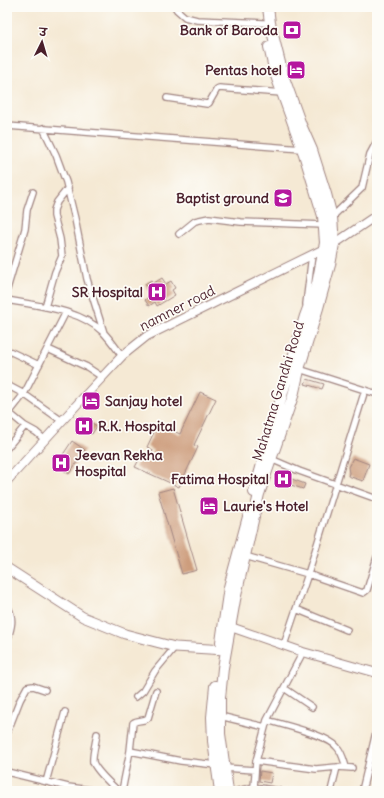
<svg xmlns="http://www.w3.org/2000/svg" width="384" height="798" font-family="Delius,'Playpen Sans Deva',sans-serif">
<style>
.building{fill:#cd9d7d}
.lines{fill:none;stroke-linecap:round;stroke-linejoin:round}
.street-casing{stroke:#a08480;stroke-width:8}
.secondary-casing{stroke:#a08480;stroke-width:10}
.primary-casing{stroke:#a08480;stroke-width:11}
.highway-casing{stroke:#a08480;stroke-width:12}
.street{stroke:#fff;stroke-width:5.5}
.secondary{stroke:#fff;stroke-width:8}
.primary{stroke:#fff;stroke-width:9}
.highway{stroke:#fff;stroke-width:10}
.labels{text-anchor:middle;stroke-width:3.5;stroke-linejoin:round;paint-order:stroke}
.poi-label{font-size:14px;font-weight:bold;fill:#4a1f2b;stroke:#fdfcf7;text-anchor:end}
.street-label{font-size:14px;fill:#4a1f2b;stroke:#fdfcf7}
</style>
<rect width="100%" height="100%" fill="#fdfcf7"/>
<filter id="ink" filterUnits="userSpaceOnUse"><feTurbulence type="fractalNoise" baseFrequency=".025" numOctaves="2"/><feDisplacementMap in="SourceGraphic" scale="8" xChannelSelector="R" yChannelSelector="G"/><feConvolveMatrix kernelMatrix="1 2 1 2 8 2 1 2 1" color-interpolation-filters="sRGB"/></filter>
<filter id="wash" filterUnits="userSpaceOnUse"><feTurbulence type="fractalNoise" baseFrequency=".012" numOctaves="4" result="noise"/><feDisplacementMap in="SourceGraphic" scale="16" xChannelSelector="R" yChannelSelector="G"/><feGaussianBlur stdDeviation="0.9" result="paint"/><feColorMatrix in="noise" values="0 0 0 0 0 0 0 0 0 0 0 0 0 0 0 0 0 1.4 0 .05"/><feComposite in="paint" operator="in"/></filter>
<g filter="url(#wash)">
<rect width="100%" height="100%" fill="#f5e9d4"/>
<g id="blocks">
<path class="building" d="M162,278L166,284L171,281L175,288L172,290L175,295L157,306L155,302L149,306L145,300L152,295L145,284L151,280L154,283Z
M307,379L324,384L322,389L305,384Z
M200,392L216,399L194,445L198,447L179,487L135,467L141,456L149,459L153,450L147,447L156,428L163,431L165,427L180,434Z
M82,417L97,426L92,434L77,425Z
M72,441L85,450L69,474L56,465Z
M353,458L369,464L363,481L348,476L349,473L348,467Z
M281,475L305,484L303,489L279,481Z
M173,488L197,570L182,574L158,492Z
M260,771L272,773L270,783L259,781Z"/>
</g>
</g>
<g filter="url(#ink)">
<use href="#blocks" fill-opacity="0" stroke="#a08480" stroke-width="1"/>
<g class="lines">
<defs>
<path id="street" d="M175,7L177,10L185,17L197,20L264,23
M167,98L207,104L209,103L217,89L219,88L282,93
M7,126L302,149
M43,128L56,155L66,182L75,219L87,279L104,333
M332,217L362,188L370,154L377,141
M179,234L195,221L209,218L241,222L324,225
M7,289L25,229L27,210L33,192
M7,300C38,306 79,309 103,332C110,339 116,348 122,356
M306,304L312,255
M45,307L55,272L62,256L60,239L54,216V210L57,202L68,188
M48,349L87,367L102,377
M7,350L39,365
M299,369L377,394
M7,385L24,394L62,421
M7,411L25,426L36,432L45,440
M9,413L24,394L66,312
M7,448L25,426
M271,459L299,471L377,499
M245,556L308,574L363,593L367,590L377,557
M7,606C15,618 11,629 7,641
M296,609L347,630
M284,645L308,574L365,390
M284,688L312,707
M136,697L143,691L155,671L175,647
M220,716L265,727
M267,720C283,725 328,735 337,747C342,752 344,761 346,767
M7,733L20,700L27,687L33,686L45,690
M97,734C96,741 92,756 93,762C96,771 111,784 118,791
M130,751L181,761L216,765
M256,761L316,769L337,767L352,768
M224,768L255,770
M7,772L68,787L98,791
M46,782L65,712
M254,787L256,761L267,720L303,652
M122,791L130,751L133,723C138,719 144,722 148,718L156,691
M238,791L254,787L279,791
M331,791L337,767
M362,791L377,728"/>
<path id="secondary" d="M7,481L82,399L122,356L147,336L334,244L377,215
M225,625L303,652L377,673"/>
<path id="primary" d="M7,568L83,617L125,634L175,647L226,650"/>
<path id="highway" d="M254,492L305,316L317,284L325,243L323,216L304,154L275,73L269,47
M221,642L229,587L249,513
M215,686L212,717L213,741L220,791
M228,791L220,734V698L223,668L235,600L259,494L293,396L300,366L318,308L330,265L334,244L332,217L326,194L312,150L301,125L283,75L270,23L268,7"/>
</defs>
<use href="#street" class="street-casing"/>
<use href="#secondary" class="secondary-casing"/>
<use href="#primary" class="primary-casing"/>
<use href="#highway" class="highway-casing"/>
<use href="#street" class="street"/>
<use href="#secondary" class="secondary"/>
<use href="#primary" class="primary"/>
<use href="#highway" class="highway"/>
</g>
</g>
<defs>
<symbol id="bank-square" viewBox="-11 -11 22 22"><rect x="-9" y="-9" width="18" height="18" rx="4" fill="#b5179e" stroke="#fdfcf7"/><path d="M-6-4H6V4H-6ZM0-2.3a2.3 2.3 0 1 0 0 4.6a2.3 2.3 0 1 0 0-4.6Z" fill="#fff"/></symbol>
<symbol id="hotel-square" viewBox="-11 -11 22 22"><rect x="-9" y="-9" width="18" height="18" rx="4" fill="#b5179e" stroke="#fdfcf7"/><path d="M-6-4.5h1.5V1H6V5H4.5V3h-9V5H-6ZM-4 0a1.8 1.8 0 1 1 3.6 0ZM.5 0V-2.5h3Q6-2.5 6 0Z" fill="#fff"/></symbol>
<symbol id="school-square" viewBox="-11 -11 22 22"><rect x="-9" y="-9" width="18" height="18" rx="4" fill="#b5179e" stroke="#fdfcf7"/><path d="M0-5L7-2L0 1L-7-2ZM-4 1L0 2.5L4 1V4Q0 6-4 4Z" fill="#fff"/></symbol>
<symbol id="hospital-square" viewBox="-11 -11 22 22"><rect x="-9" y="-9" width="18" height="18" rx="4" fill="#b5179e" stroke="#fdfcf7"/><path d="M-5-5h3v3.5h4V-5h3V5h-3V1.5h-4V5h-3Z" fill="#fff"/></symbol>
</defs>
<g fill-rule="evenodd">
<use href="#bank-square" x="281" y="19" width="22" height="22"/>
<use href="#hotel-square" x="285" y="59" width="22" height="22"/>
<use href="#school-square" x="272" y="187" width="22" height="22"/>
<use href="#hospital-square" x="146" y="281" width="22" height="22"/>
<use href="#hotel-square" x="80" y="390" width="22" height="22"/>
<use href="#hospital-square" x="73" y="415" width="22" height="22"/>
<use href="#hospital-square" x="50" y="452" width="22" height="22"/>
<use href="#hospital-square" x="272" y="468" width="22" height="22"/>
<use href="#hotel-square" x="198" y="495" width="22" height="22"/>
</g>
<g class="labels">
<g class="poi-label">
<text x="278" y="35">Bank of Baroda</text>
<text x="282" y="75">Pentas hotel</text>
<text x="269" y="203">Baptist ground</text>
<text x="143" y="297">SR Hospital</text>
<text x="105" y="406" text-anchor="start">Sanjay hotel</text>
<text x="98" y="431" text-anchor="start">R.K. Hospital</text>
<text x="75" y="460" text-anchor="start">Jeevan Rekha<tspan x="75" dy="16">Hospital</tspan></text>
<text x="269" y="484">Fatima Hospital</text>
<text x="223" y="511" text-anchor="start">Laurie's Hotel</text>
</g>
<g class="street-label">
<text transform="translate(177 308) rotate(-27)" y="5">namner road</text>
<text transform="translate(278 391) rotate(-73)" y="5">Mahatma Gandhi Road</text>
</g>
</g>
<rect width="384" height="798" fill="none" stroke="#fdfcf7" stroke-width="24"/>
<g transform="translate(42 42) rotate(5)" stroke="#fdfcf7" stroke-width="3" paint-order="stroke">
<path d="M0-3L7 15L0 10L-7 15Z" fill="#4a1f2b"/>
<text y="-6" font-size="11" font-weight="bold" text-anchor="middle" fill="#4a1f2b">उ</text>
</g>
</svg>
